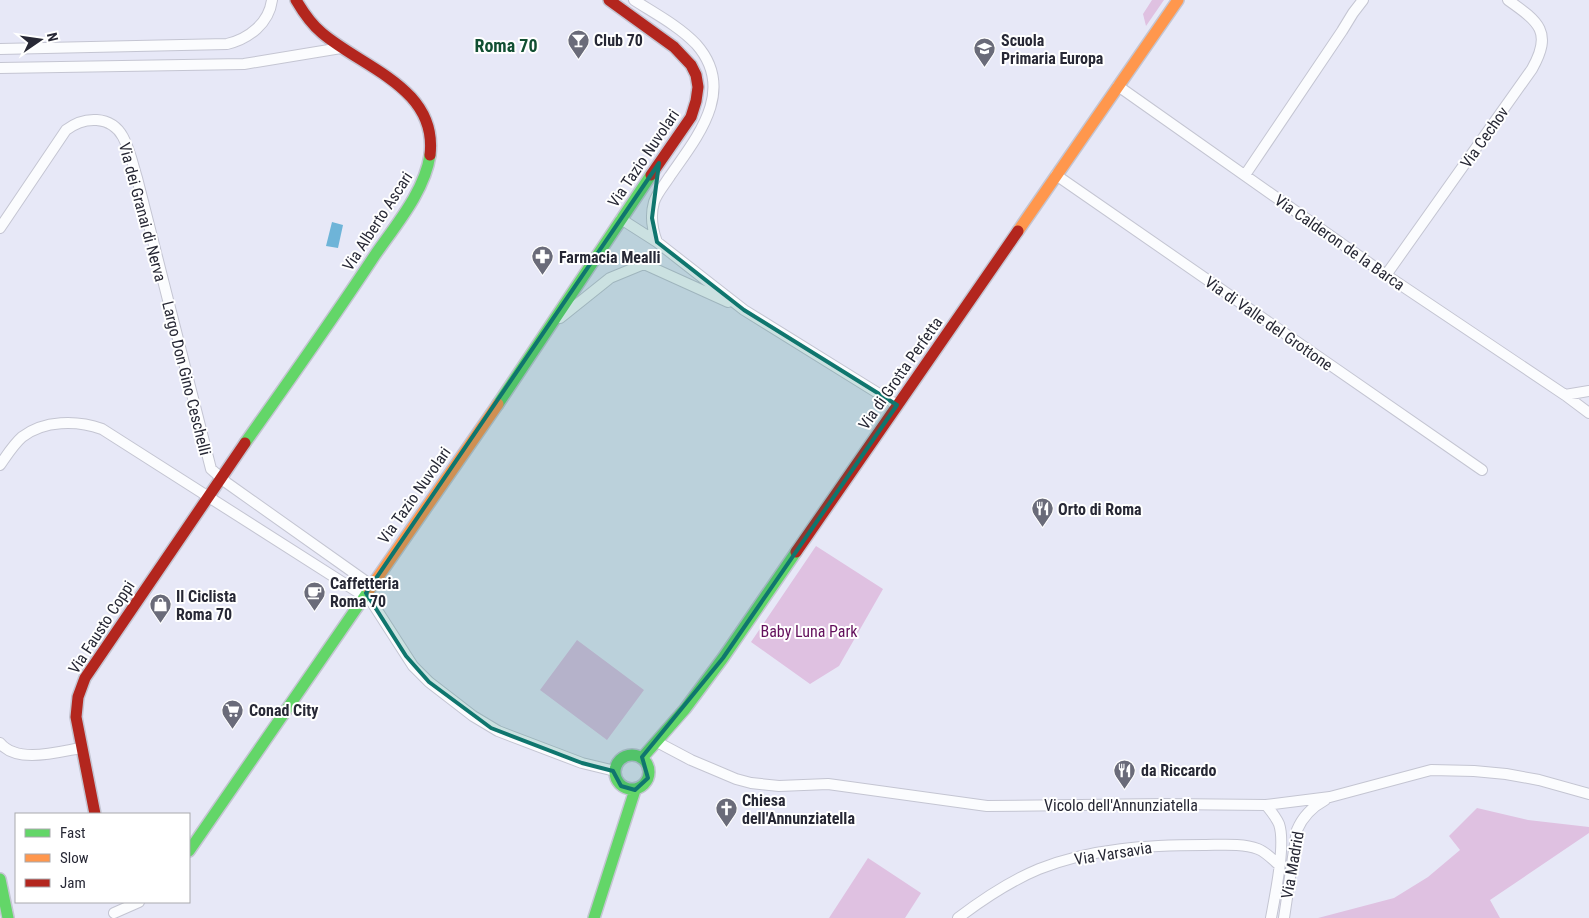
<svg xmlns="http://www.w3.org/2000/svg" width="1589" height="918" font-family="'Roboto Condensed',sans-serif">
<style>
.green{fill:#dfc1e1}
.water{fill:#6eb4d8}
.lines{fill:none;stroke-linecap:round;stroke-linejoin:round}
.street-casing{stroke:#c4c5d2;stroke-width:12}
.fast-casing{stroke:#c4c5d2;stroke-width:14}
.slow-casing{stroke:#c4c5d2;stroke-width:14}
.jam-casing{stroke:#c4c5d2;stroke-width:14}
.street{stroke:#fbfcfe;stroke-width:10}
.fast{stroke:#63d668;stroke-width:11}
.slow{stroke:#ff974d;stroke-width:11}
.jam{stroke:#b3261e;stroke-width:11}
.marked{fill:#0f766e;fill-opacity:0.2;stroke:#0f766e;stroke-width:4;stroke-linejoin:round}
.labels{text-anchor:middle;stroke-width:4;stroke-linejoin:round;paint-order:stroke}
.poi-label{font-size:16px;font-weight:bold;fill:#272835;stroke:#fff;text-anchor:start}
.street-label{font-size:16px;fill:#272835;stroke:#fff}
.park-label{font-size:16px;fill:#63105c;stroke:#fff}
.neighbourhood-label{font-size:18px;font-weight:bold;fill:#114f32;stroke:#fff}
</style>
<rect width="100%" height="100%" fill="#e7e8f7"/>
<path class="green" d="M1152,0H1164L1146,26L1143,14Z
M816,546L883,589L839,666L810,684L751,642Z
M577,640L644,690L607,740L540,690Z
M1477,808L1528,820L1589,827V833L1490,900L1500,918H1318L1394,898L1428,877L1460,850L1449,836Z
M868,858L921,893L905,918H829Z"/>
<path class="water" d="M332,222L343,225L338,248L326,246Z"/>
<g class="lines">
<defs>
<path id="street" d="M634,0C654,13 679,26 696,44C737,90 697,137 670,176C665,184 657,193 654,202C650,216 652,229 657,242
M0,49L227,44C249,39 269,23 272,0
M0,68L244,64L341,48
M1118,86L1386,275L1565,395L1589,413
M1056,175L1482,470
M1245,175L1342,31L1353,13L1363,0
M621,219L657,242L744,310L897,405
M0,228L66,130C84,116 111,115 123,137C130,150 133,165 137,178L211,469L227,483L371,585
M1386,275L1532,69C1553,32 1539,22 1508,0
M560,318L610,278L644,264L728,302
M1565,395L1589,391
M0,465C7,455 13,445 22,437C44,420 77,420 102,429L364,596
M366,593L413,666L429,682L473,716L498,731L582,763L615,771
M657,742L691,760L736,779L751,783L779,786L828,784L987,806L1166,804L1266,805L1330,797L1431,770L1474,771L1506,774L1539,780L1589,794
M0,743C17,764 58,752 81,748
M1266,805C1271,811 1276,817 1279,824C1286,844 1275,896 1271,918
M114,913L139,902
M958,918C983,899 1010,881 1039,869C1092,848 1149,845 1204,845C1221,845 1242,843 1258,849C1266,852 1272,859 1279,865
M1284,918L1297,830C1303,816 1312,807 1325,800"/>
<path id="fast" d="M498,404L651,175
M245,443C289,381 333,319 375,255C395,226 425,191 430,155
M615 772a17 17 0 1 1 34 0a17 17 0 1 1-34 0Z
M642,758L685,709L723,658L796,552
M189,851L369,590
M0,879L8,918
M594,918L635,790"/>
<path id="slow" d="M1018,231L1178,0
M369,590L498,404"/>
<path id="jam" d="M296,0C303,12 311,24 322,33C363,68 438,88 430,155
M609,0L674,47L691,65L696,75L698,87L696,101L691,117L651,175
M796,552L1018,231
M95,814L76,717L78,697L85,678L245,443"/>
</defs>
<use href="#street" class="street-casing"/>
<use href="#fast" class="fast-casing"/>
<use href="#slow" class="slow-casing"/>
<use href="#jam" class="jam-casing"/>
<use href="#street" class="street"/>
<use href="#fast" class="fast"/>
<use href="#slow" class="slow"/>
<use href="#jam" class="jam"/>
</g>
<path class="marked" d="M659,163L652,218L657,242L744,310L897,405L723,658L642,757L648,778L635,790L621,786L613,771L582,763L491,728L429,682L406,656L366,593Z"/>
<defs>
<symbol id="bar-pin" viewBox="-11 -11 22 30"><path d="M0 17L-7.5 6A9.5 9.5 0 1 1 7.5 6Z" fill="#6a6b79" stroke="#fff"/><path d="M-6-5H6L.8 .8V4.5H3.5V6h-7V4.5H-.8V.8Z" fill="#fff"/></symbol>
<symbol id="school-pin" viewBox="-11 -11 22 30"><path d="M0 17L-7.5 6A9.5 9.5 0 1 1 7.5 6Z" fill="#6a6b79" stroke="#fff"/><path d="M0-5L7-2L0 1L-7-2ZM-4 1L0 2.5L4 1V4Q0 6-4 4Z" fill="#fff"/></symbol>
<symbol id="pharmacy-pin" viewBox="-11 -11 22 30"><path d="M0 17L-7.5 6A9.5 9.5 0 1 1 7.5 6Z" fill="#6a6b79" stroke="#fff"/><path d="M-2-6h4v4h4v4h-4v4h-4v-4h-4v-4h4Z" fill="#fff"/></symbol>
<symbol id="restaurant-pin" viewBox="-11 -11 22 30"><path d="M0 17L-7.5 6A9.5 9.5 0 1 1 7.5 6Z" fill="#6a6b79" stroke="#fff"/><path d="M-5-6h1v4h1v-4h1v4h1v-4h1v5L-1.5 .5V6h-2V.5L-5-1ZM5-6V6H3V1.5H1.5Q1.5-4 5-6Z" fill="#fff"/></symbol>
<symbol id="cafe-pin" viewBox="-11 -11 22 30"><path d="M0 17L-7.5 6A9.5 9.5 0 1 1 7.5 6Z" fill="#6a6b79" stroke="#fff"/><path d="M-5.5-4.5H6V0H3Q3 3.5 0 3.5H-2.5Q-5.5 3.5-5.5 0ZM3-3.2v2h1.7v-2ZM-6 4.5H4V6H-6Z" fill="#fff"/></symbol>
<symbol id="shop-pin" viewBox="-11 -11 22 30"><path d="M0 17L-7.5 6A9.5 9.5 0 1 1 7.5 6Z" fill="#6a6b79" stroke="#fff"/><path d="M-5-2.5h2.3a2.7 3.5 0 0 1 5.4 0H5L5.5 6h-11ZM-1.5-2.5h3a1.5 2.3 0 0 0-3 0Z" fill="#fff"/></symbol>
<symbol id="supermarket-pin" viewBox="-11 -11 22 30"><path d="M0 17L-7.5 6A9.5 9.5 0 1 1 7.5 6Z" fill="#6a6b79" stroke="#fff"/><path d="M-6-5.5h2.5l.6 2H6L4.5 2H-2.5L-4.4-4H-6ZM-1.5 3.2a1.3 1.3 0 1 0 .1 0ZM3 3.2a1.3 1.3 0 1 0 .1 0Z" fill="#fff"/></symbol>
<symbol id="church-pin" viewBox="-11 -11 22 30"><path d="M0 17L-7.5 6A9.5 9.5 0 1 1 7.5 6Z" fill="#6a6b79" stroke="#fff"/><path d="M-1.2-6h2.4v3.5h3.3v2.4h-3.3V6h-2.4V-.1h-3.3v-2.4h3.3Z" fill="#fff"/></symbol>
</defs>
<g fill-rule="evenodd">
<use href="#bar-pin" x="566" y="28" width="25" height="34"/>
<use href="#school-pin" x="972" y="36" width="25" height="34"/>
<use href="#pharmacy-pin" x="530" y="244" width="25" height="34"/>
<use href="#restaurant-pin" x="1030" y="496" width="25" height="34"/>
<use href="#cafe-pin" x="302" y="580" width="25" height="34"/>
<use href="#shop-pin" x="148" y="592" width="25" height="34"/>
<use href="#supermarket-pin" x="220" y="698" width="25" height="34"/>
<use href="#restaurant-pin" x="1112" y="758" width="25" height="34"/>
<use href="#church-pin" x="714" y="796" width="25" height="34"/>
</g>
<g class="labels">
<g class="poi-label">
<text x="594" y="46">Club 70</text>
<text x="1001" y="46">Scuola<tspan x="1001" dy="18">Primaria Europa</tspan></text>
<text x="559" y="263">Farmacia Mealli</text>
<text x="1058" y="515">Orto di Roma</text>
<text x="330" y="589">Caffetteria<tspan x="330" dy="18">Roma 70</tspan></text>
<text x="176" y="602">Il Ciclista<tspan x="176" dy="18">Roma 70</tspan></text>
<text x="249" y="716">Conad City</text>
<text x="1141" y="776">da Riccardo</text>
<text x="742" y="806">Chiesa<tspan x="742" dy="18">dell'Annunziatella</tspan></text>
</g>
<g class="street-label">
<text transform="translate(1484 137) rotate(-55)" y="6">Via Cechov</text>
<text transform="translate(643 158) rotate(-56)" y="6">Via Tazio Nuvolari</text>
<text transform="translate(143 212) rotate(75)" y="6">Via dei Granai di Nerva</text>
<text transform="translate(377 221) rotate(-57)" y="6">Via Alberto Ascari</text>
<text transform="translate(1340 242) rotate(35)" y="6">Via Calderon de la Barca</text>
<text transform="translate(1269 323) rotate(35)" y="6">Via di Valle del Grottone</text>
<text transform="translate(900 373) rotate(-55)" y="6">Via di Grotta Perfetta</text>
<text transform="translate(187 378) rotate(76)" y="6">Largo Don Gino Ceschelli</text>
<text transform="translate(414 495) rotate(-55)" y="6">Via Tazio Nuvolari</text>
<text transform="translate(101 627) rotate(-57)" y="6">Via Fausto Coppi</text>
<text x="1121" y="811">Vicolo dell'Annunziatella</text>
<text transform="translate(1113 853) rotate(-9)" y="6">Via Varsavia</text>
<text transform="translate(1292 865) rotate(-80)" y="6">Via Madrid</text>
</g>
<g class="park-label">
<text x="809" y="637">Baby Luna Park</text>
</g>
<g class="neighbourhood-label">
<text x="506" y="52">Roma 70</text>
</g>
</g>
<rect x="15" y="813" width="175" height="90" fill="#ffffff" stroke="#a9a9ae"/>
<rect x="25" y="829" width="25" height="8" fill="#63d668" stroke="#a9a9ae"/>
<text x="60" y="838" font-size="15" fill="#272835">Fast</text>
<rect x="25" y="854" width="25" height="8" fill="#ff974d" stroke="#a9a9ae"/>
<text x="60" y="863" font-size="15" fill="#272835">Slow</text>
<rect x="25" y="879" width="25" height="8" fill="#b3261e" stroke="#a9a9ae"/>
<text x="60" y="888" font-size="15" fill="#272835">Jam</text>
<g transform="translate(40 40) rotate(77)" stroke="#ffffff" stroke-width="4" paint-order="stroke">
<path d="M0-4L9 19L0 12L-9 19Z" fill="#272835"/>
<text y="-8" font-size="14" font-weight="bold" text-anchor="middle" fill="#272835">N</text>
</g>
</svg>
